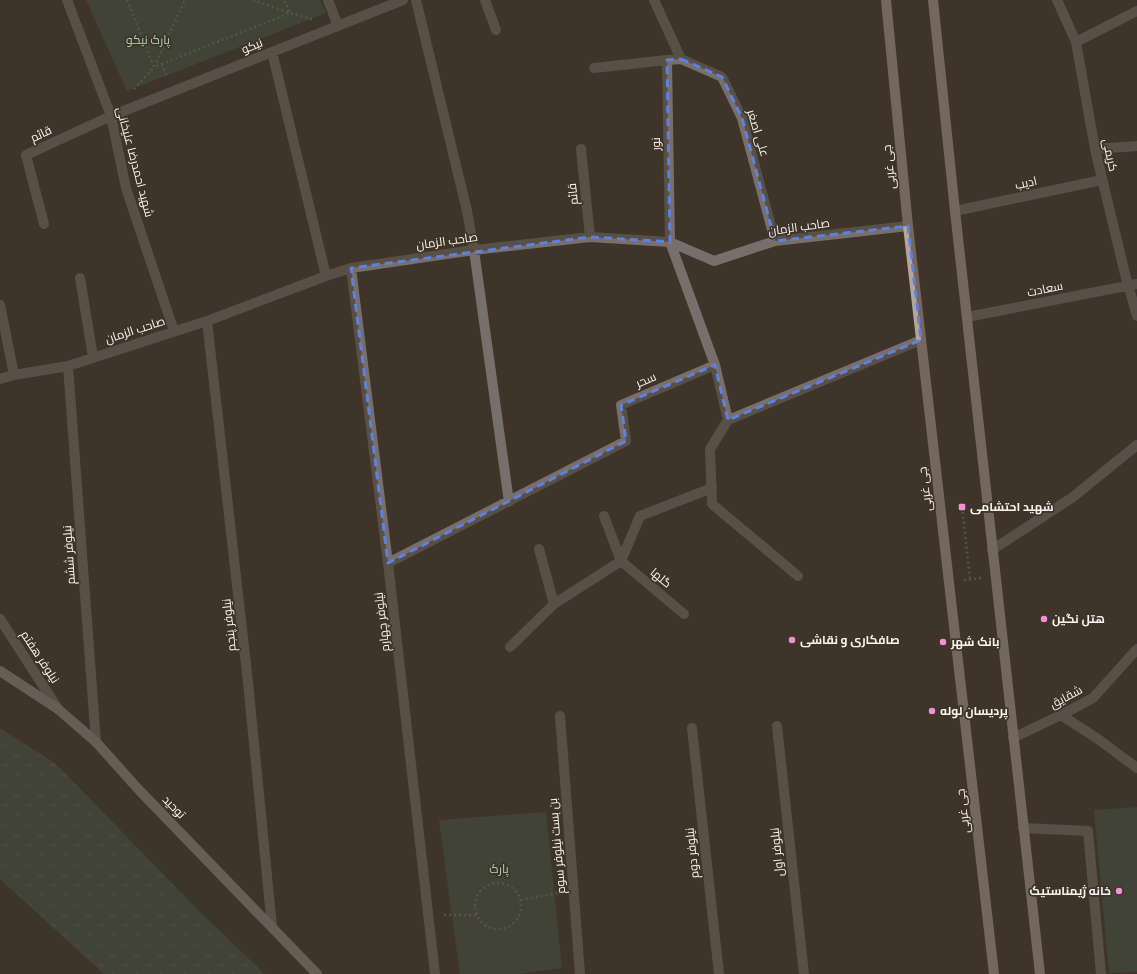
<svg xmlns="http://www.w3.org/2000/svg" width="1137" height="974" font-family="'Public Sans',Cairo,sans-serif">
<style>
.grass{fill:url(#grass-tufts)}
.park{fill:#405644}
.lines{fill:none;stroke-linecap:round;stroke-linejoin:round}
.path{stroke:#7c7268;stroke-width:2.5;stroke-dasharray:2 3;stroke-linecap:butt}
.lane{stroke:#766f6b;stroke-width:10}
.street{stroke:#766f6b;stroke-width:10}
.secondary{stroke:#998e88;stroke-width:10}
.primary{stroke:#b4a69e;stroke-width:10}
.marked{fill:none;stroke:#5f80de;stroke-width:3;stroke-dasharray:8 5;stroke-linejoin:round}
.poi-dot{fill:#f491d4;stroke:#3f3429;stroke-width:1.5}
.labels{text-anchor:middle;stroke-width:3.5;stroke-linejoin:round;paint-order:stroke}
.park-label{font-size:12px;fill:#a9d6b0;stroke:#3f3429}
.street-label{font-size:12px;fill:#faf3ec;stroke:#3f3429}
.poi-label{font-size:12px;font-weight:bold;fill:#faf3ec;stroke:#3f3429;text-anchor:start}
</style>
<defs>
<pattern id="grass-tufts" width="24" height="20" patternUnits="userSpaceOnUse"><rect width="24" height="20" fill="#405644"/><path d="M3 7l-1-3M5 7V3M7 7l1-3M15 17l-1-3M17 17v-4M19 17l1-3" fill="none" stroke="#5c6f5f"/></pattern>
</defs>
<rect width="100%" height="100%" fill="#3f3429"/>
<path class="grass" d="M0,728L56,764L198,910L265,974H104L0,879Z"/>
<path class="park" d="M86,0H320L326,13L127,91Z
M1137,807V972L1109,973L1094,810Z
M546,812L562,968L519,974H460L439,820Z"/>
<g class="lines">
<path class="path" d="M127,0L154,67L290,13L284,0
M253,0L290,13L312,19
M162,64L167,77
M134,89L154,67L185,0
M962,507L970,579
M964,580L981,578
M475 906a23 23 0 1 1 46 0a23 23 0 1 1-46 0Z
M521,900L558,893
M444,915H477"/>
<path class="lane" d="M1061,715L1098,739L1137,768"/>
<path class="street" d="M67,0L111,116L126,188L174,331
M328,0L338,26
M416,0L467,211L474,250L509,502
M485,0L496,30
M654,0L681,59
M1057,0L1076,42L1095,149L1125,274L1137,316
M1076,42L1137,11
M272,52L326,276
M594,68L667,60
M581,149L590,237
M1095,149L1137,146
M955,211L1102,180
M44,224L26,155L111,116L403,0
M351,268L388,563L435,974
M80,278L93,357
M0,305L14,375
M967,317L1137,284
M207,321L248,682L272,927
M715,365L670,242L667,60L681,59L722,77L742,118L775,241
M68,366L96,742
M0,379L14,375L68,366L207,321L326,276L351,268L474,250L590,237L670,242L714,261L775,241L908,226
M728,420L710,449L712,504L798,576
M604,516L621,561L684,614
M539,549L554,604
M992,550L1073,497L1137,445
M388,563L626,441L621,405L715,365L728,420L921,340
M0,619L58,709
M510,647L554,604L621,561L640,516L712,488
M560,716L580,974
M777,726L804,974
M692,728L719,974
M1013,738L1061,715L1093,698L1137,649
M1023,828L1088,831L1101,974"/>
<path class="secondary" d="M0,671L58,709L96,742L139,790L317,974"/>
<path class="primary" d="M886,0L908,226L994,974
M933,0L955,211L1040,974"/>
</g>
<path d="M0 0H1137V974H0ZM681,59L722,77L742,118L775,241L908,226L921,340L728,420L715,365L621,405L626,441L388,563L351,268L590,237L670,242L667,60Z" fill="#3f3429" fill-opacity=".55" fill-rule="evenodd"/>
<path class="marked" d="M681,59L722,77L742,118L775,241L908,226L921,340L728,420L715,365L621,405L626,441L388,563L351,268L590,237L670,242L667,60Z"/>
<g class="poi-dot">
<rect x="958" y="503" width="8" height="8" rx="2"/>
<circle cx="1044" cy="619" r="4"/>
<circle cx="792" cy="640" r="4"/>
<circle cx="943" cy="642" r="4"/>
<circle cx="932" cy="711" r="4"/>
<circle cx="1119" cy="891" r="4"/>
</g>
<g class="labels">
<g class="park-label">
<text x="148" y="44">پارک نیکو</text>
<text x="499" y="873">پارک</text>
</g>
<g class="street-label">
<text transform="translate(252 46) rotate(-22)" y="4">نیکو</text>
<text transform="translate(758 133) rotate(73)" y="4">علی اصغر</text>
<text transform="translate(41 134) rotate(-25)" y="4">قائم</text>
<text transform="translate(656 144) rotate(-91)" y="4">نور</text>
<text transform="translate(1110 155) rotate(78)" y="4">کریمی</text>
<text transform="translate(135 162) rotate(75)" y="4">شهید احمدرضا علیخانی</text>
<text transform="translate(889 167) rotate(-96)" y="4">جی غربی</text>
<text transform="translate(1026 183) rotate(-12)" y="4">ادیب</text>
<text transform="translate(573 194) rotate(-96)" y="4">قائم</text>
<text transform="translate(799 227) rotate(-8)" y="4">صاحب الزمان</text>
<text transform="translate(447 241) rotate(-8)" y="4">صاحب الزمان</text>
<text transform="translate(1045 289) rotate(-11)" y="4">سعادت</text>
<text transform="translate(135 330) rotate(-18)" y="4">صاحب الزمان</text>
<text transform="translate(646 380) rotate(-23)" y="4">سحر</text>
<text transform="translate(925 489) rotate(-97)" y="4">جی غربی</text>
<text transform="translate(69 555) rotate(-94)" y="4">نیلوفر ششم</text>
<text transform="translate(661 578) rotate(40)" y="4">گلها</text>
<text transform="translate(382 622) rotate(-97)" y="4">نیلوفر چهارم</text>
<text transform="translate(229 625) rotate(-96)" y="4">نیلوفر پنجم</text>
<text transform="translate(40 657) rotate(57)" y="4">نیلوفر هفتم</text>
<text transform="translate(1066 697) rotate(-28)" y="4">شقایق</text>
<text transform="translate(174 807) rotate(46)" y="4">توحید</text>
<text transform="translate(963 811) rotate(-97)" y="4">جی غربی</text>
<text transform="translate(557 846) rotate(-95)" y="4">بن بست نیلوفر سوم</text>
<text transform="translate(777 852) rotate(-96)" y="4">نیلوفر اول</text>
<text transform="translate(692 853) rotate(-96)" y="4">نیلوفر دوم</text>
</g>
<g class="poi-label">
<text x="970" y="511">شهید احتشامی</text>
<text x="1052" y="623">هتل نگین</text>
<text x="800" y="644">صافکاری و نقاشی</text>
<text x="951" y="646">بانک شهر</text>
<text x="940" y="715">پردیسان لوله</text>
<text x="1111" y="895" text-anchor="end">خانه ژیمناستیک</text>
</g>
</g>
</svg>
